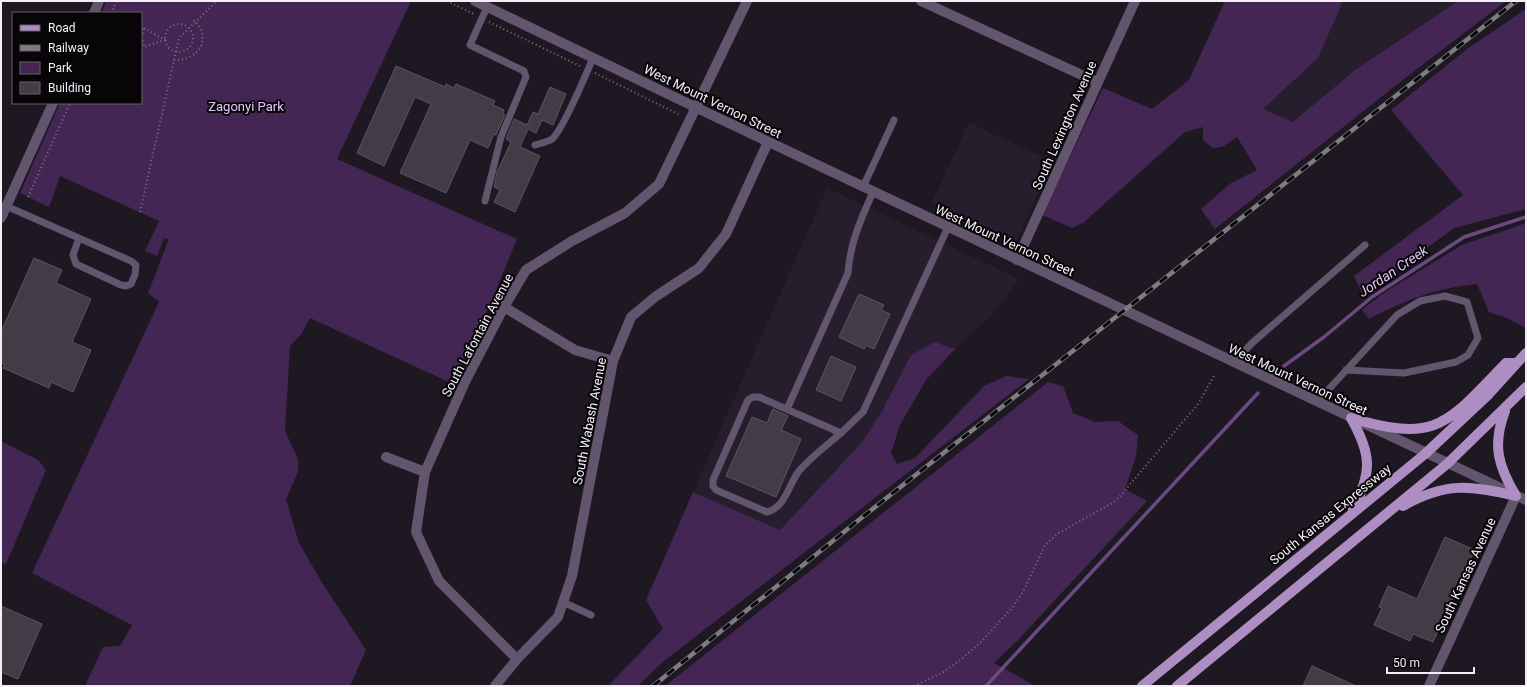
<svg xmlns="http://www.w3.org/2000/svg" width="1527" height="687" font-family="Roboto,sans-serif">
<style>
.built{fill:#271e2d}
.green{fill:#432654}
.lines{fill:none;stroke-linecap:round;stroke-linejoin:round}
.stream{stroke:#6c4981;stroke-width:3.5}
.building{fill:#423c47;stroke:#5c5561}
.path{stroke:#7a757e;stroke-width:2;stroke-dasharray:1 3;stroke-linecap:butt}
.service{stroke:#64556e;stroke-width:7}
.minor{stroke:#64556e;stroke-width:10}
.tertiary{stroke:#64556e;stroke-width:10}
.primary{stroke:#ae8ec2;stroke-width:10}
.rail-casing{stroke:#807a83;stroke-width:4.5}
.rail{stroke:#070508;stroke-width:3;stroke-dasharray:9;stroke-linecap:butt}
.labels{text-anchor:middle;stroke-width:4;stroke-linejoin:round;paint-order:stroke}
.street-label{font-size:13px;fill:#f3eff6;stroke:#070508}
.park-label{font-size:13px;fill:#e4c6f8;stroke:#070508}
.water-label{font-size:14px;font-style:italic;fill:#e3c4f7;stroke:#070508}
</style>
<rect width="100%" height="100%" fill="#1e1822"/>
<path class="built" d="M1341,1H1458L1355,70L1293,122L1263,109L1318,58L1341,6Z
M969,123L1052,161L1015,244L931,204Z
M827,188L1019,279L992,315L955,349L935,342L882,411L863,441L780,530L693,492Z"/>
<path class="green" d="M106,1H411L337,159L517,239L492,300L453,384L310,318L302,333L290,346L285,431L298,459V472L286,499L299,543L321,581L366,650L350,686H85L103,647L120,646L132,625L32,573L159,302L148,293L169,239L164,238L157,256L145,251L159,221L60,176L49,207L20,193L60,103H141V13H101Z
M1225,1H1341V6L1318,58L1263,109L1293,122L1355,70L1458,1H1506L1404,79L1215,229L1201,209L1231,183L1257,170L1237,137L1222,147L1213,148L1203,140V127L1185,132L1083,223L1072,228L1042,215L1103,88L1152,109L1189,80Z
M1526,9V209L1454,228L1363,295L1354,276L1463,195L1391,110L1467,49Z
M1526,223V328L1507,318L1489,312L1477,284C1433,289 1408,299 1369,319L1362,310L1385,292L1462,245Z
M935,342L955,349L926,380L900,425L891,453L897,464L915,458L984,386L1006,376L1029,379L664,661L638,686H608L663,629L646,600L693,492L780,530L863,441L882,411L911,355Z
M1048,382L1063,386L1073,413L1095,422L1118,421L1138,435L1136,456L1125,489L1147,501L1017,641L994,663L1032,684L1031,686H665Z
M1,441L38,460L46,470L6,564L1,562Z"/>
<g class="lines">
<path class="stream" d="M1284,366L1324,337L1372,297L1464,237L1526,217
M986,686L1258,393"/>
</g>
<path class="building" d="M396,66L445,87L446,84L454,88L456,84L495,101L493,105L504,110L503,114L505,115L496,135L494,134L488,148L470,140L446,193L400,173L431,104L415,97L384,166L357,153Z
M550,87L566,94L553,125L542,120L536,133L528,129L520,147L540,156L515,212L494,202L500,190L494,187L497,172L511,142L506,139L514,119L527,125L533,112L538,114Z
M34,258L62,270L56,283L91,299L72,342L91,350L73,392L51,382L49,388L3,368L5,365L1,363V332Z
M859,294L884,305L881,310L890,314L874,349L866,345L864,349L839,337Z
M831,356L856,367L841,401L816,390Z
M773,409L788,416L781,430L801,439L776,497L726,476L752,417L767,423Z
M1445,537L1475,550L1433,642L1413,634L1410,641L1374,625L1382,608L1379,607L1388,586L1417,599Z
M1,606L42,624L18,679L1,672Z
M1312,666L1356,686H1303Z"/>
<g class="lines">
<path class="path" d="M447,1L474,14
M111,13L117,1
M489,22L580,66
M165 38a14 14 0 1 1 28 0a14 14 0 1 1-28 0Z
M144,28L165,40L144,47L142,37Z
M174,60C199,61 214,37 192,19
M595,73L680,115
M28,197L70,103
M140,212L179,38L217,1
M914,686L942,673L959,661L981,642L1012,608L1023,592L1045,545L1057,534L1116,501L1198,404L1215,374"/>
<path class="service" d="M535,145C540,143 548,142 552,139C563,130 586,74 593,58
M863,187L894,120
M485,201L501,137L526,77L524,71L470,45L487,7
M6,206L131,261L136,265L135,275L131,284L126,286L121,285L76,264L73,255L79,238
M1233,363L1252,343L1365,245
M753,397H759L841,433C827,445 811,457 799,471C788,485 786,507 767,512L716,490L713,486V480L748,400Z
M1317,402L1397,315L1420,301L1445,296L1467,302L1478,338L1468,355L1456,362L1404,373L1346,370
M787,409L848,273C850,243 861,219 873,192
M841,433L863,412L948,227
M563,602L591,615"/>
<path class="minor" d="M921,1L1097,82
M94,13L99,1
M1,218L53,103
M1017,260L1135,1
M504,307L575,350L613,361
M386,457L425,472
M517,659L439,581L416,532L425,472L465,382L504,307L526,270L572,241L625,213L659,184L747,1
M495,686L517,659L558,617L572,576L613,361L631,317L655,297L699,268L726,234L768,142
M1429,686L1516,496"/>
<path class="tertiary" d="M475,1L695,107L1526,500"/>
<path class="primary" d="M1505,411C1492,445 1498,466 1516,496
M1351,418C1439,444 1447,423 1506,363H1517
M1351,418C1372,455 1372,472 1353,510
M1403,506C1445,482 1470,485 1516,496
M1142,686L1425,454L1489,394L1526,353
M1177,686L1447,464L1526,387"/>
<defs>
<path id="rail" d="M653,686L865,515L1516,1"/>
</defs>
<use href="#rail" class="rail-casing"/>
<use href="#rail" class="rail"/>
</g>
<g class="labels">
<g class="street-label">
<text transform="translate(713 101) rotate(26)" y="5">West Mount Vernon Street</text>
<text transform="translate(1064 125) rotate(-66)" y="5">South Lexington Avenue</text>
<text transform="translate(1005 240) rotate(25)" y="5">West Mount Vernon Street</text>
<text transform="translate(477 335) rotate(-62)" y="5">South Lafontain Avenue</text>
<text transform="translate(1298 379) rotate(25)" y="5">West Mount Vernon Street</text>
<text transform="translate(589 421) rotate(-79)" y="5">South Wabash Avenue</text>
<text transform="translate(1330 514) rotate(-39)" y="5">South Kansas Expressway</text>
<text transform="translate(1465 575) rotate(-65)" y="5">South Kansas Avenue</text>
</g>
<g class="park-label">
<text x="246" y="111">Zagonyi Park</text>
</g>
<g class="water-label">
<text transform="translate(1393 271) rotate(-34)" y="5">Jordan Creek</text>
</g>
</g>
<rect width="1527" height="687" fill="none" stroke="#f3eff6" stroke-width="4"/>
<rect x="12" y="12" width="130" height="92" fill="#070508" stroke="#656367"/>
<rect x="20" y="25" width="20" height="6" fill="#ae8ec2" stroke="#656367"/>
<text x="48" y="32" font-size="12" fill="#f3eff6">Road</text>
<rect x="20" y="45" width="20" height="6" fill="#807a83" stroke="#656367"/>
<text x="48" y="52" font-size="12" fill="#f3eff6">Railway</text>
<rect x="20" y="62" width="20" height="12" fill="#432654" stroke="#656367"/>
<text x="48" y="72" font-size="12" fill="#f3eff6">Park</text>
<rect x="20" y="82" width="20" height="12" fill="#423c47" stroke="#656367"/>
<text x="48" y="92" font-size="12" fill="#f3eff6">Building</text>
<path d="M1387 667v6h87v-6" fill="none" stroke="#f3eff6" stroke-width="2"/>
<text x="1393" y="667" font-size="12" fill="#f3eff6" stroke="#070508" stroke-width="3" paint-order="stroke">50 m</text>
</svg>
